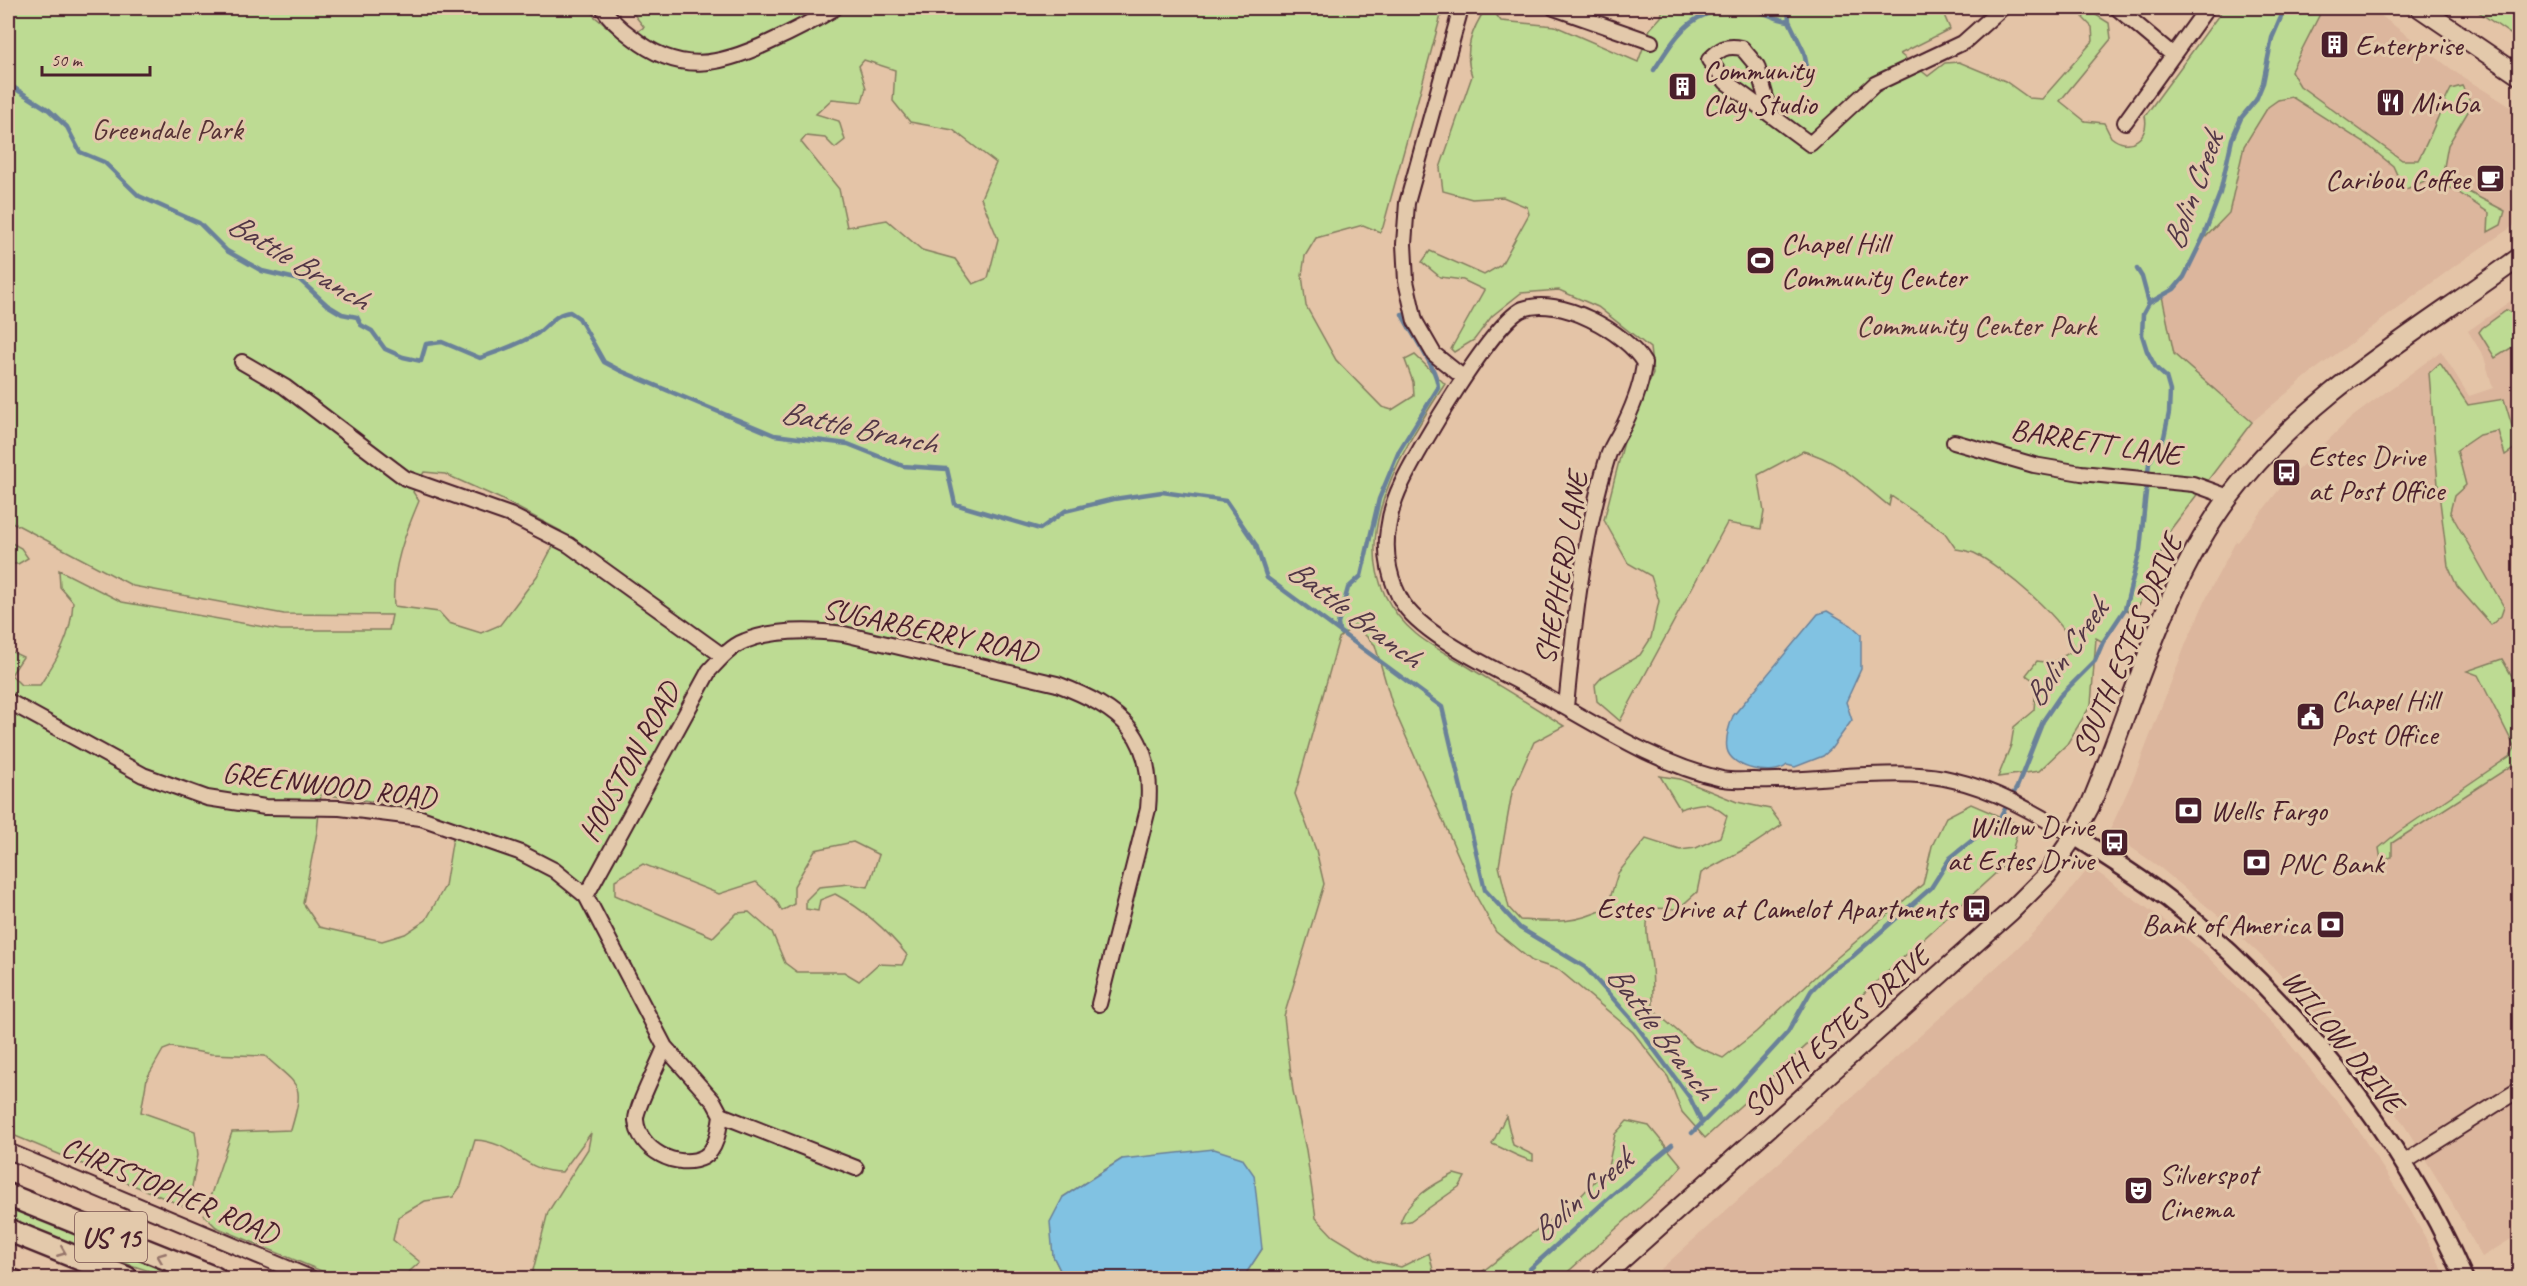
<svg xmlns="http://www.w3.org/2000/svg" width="2527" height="1286" font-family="Caveat,sans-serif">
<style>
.built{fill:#dcb69d}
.green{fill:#bddb93;stroke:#847d5f;stroke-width:1.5;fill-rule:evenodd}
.water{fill:#81c2e2;stroke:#6b8199;stroke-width:1.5}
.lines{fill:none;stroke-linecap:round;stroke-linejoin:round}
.stream{stroke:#6b8199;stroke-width:4.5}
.minor-casing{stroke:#4a1f2b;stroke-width:18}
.tertiary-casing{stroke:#4a1f2b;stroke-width:21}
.secondary-casing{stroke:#4a1f2b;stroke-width:22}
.trunk-casing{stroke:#4a1f2b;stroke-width:26}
.minor{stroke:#e3c9ab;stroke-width:14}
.tertiary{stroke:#e3c9ab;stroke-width:16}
.secondary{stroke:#e3c9ab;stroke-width:18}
.trunk{stroke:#e3c9ab;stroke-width:21}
.oneway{stroke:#96746b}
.labels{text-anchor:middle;stroke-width:6;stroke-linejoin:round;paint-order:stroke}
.shield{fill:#e3c9ab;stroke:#785251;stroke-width:1.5}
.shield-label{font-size:28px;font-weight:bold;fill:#4a1f2b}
.poi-label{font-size:30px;fill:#4a1f2b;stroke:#e3c9ab;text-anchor:start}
.park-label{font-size:30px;fill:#563235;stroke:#e3c9ab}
.street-label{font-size:30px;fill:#4a1f2b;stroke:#e3c9ab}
.water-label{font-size:32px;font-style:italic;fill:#523746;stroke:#e3c9ab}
</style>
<rect width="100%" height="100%" fill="#e4c4a7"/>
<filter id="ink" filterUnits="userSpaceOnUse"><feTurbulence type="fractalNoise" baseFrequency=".0167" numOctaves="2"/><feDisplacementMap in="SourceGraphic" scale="12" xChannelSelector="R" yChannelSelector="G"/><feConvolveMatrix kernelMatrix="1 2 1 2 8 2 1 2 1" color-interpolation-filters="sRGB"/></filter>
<g filter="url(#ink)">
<path class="built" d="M2285,8H2371L2458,74L2519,112V222L2456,265L2312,372L2252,422L2174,354L2162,296L2174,289Z
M2519,295V1234L2482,1257L2449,1198L2411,1136L2377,1083L2345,1045L2272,966L2221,918L2158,866L2109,832L2134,777L2187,641L2210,590L2236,541L2238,542L2285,482L2351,418L2441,351L2469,396L2493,388L2484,357L2468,331Z
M2090,867L2165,921L2206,955L2276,1027L2351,1119L2412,1213L2447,1278H1651L2012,953L2044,922Z"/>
<path class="green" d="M8,8H591L594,16L624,41L644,27L629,8H1443L1383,227L1380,232L1363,225L1316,238L1305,256L1302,275L1306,306L1336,360L1382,407L1392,410L1414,396L1413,382L1405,360L1415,355L1445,384C1398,456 1330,562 1416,634C1429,645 1447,654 1462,663C1496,684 1530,704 1564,726L1534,742L1512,792L1499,866L1509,908L1520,920C1556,922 1574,924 1607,908L1618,873L1646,839L1680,850L1696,848L1720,837L1727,816C1707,800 1704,802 1680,809L1660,776L1680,779L1737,802L1770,809L1782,825L1752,845L1701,873L1697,892L1678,909L1651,908C1642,929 1650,946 1652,967C1653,981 1653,996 1653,1010L1695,1046L1723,1058L1756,1032L1818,974L1923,884L1932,846L1946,817L1971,804L2015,823L2016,838L2009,861L1705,1138L1682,1112L1668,1077L1633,1032L1559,970L1532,961L1496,932L1476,896L1393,707L1375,645L1355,625L1339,638L1295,794L1316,850L1324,884L1284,1016L1293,1091L1306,1150L1316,1218L1333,1236L1374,1261L1401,1267L1429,1253L1435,1278H1243L1262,1249L1122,1159L1063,1197L1053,1256L1064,1278H531L548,1212L588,1149L591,1133L562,1172C522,1172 515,1142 475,1140L461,1186L453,1197L425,1201L398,1217L393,1240L420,1262L402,1278H338L216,1227L204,1215L232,1132L291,1130C305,1082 300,1088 265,1056L211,1054L171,1047L163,1050L147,1078L141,1112L195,1131L198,1155L188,1208L8,1133V650L23,657L11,675L21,685H40C59,656 71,637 73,602L60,587L59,570L122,602L281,630H389L392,615L284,614L133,586L8,520ZM864,60L895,70L893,101L910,122L953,130L996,163L981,198L998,239L988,278L973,284L955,259L922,250L887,220L847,227L839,189L801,142L806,136L825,138L835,148L845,140L839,121L816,114L832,99L862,102L866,88L859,66ZM424,472L445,474L501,499L561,531L537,576L500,625L481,633L449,623L439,612L394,606C391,570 405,534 419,501L413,492ZM321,794L383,803L453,837L445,886L426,920L405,934L382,941L319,927L303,903L317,832ZM853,842L879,855L868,887L849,884L819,887L806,900V909L818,911L820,900L835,894C863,909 887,930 907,955L902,965L878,964L859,981L844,972H797L785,963L772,932L749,912L737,913L713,937L615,895V880L643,864L719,894L756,882L776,900L782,911L794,904V886L815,850Z
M1486,8H1491L1501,21L1555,26L1638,62L1650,29L1661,17L1663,8H1941L1950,29L1900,54L1928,76L1945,63L1959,62L2005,81L2029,98L2042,99L2093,41L2092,27L2083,18L2088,10L2109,23L2111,39L2060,101L2085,121L2104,123L2111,137C2129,152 2150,138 2145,116L2224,8H2323L2291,71L2300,86L2402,160H2418C2431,137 2439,112 2451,89L2462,86L2472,105L2448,145L2444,167L2453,184L2505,211L2501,225L2488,232L2489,213L2453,189L2429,179L2404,190L2393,166L2366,144L2292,97L2278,100L2268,107L2244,146L2229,213L2202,241L2184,277L2174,289L2162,296L2174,354L2252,422L2171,529L2136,612L2125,610L2103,642L2096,638L2091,705L2067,744L2039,771L1998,777L2011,745L2014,727L2034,710L2036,682L2026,675L2037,661L2052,663L2074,650C2068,621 2001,566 1974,553C1969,551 1961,550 1956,549L1945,533L1891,496L1889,506C1863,485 1837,459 1803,451L1758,475L1764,512L1761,529L1727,523L1620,721L1597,701L1595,685L1602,677L1640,655L1651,638L1659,601L1651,576L1628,563L1604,520L1628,426L1653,374L1650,348L1598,307L1559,290L1521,293L1492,316L1474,340L1454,352L1451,349L1484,290L1463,280L1440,277L1422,262L1430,251L1484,275L1501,265L1529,214L1527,207L1503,197L1472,199L1443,191L1440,168L1472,76C1463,51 1472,29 1486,8Z
M2473,8H2519V40Z
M2507,310L2519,317V343L2495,358L2479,332L2482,328Z
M2440,363L2468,405L2504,399L2518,446L2505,455L2498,431L2479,435L2457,450L2466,485L2454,496L2450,512L2504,607L2501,616L2491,625L2457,586L2448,566L2438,485L2429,373Z
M8,541L21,548L28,558L18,564H8Z
M2502,659L2516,683L2520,710L2519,764H2514L2392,843V857L2381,860L2379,848L2397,833L2510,756L2515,748L2478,675L2467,671Z
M1506,1116L1513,1145L1533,1155V1161C1518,1158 1506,1149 1492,1144Z
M1627,1121L1649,1126L1682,1166L1666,1184L1561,1278H1474L1581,1196L1608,1167L1615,1134Z
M1454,1174L1465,1177L1460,1186L1410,1221L1400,1223C1407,1199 1434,1184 1454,1174Z
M8,1204L194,1278H171L59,1242L8,1221Z"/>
<path class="water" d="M1827,611L1851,625L1861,634V669L1846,702L1852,720L1831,749L1823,756L1795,767L1787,765C1774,777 1731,769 1727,749C1725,738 1729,726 1733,716L1818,614Z
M1214,1149L1242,1158L1254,1175L1262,1249L1243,1278H1064L1053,1256L1050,1222L1063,1197L1122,1159Z"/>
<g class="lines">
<path class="stream" d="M1788,8L1789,21
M1654,70C1677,35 1692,6 1739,11C1744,12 1749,10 1753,10C1766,12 1776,20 1789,21L1804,52L1810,83
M8,84L49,110L67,127L80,152L104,162L139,196L199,223L227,251L262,271L300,280L327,305L342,314L357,317L361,325L372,331L385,349L403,357L421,361L426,344L442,342L480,358C499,351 521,344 538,333C549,325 556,313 570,312L579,318L604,362L621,371L774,435L848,444L903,466L947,469L955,504L1040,529L1065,511L1114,499L1162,492L1226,501L1256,545L1267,578L1442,707L1485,890L1520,928L1585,967L1633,1021L1690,1098L1702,1123
M2137,269L2142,277L2149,303
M1339,630L1338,624L1348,588L1361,576L1379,499L1399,451L1438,388C1438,369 1411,334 1402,314
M1692,1133L1735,1090L1788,1032L1811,991L1827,974L1852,957L1931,888L1950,858L2000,818L2017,787L2043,721L2060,696L2095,661L2103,642L2125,609L2140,550L2149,463L2164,437L2169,413L2170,391L2166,377L2156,368L2147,351L2142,335L2143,314L2149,303L2174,289L2184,277L2203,238L2220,193L2232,139L2241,118L2256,100L2263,83L2272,38L2285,8
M1520,1278L1612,1195L1672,1145"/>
<defs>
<path id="minor" d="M603,8C610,19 621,29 632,37C679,75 719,66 770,42C792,32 814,21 835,8
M1461,8L1407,203L1404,244L1406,281L1415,321L1434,354L1464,378
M1554,8L1651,42
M2117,8L2173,55
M1770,112L1757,66L1742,48C1725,45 1720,49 1709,60L1726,82L1810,144L1875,84L1964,42L2002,8
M2125,122L2207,8
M242,362L285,387L405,478L510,515L569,545L723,656
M1954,442L2034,465L2081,473L2193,484L2229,497
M8,701L143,775L207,798L265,807L340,808L421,818L519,852L554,870L586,896L665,1047C660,1061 635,1109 636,1120C638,1149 677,1171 704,1157C717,1149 719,1129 721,1115
M1566,707C1574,622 1583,537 1608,456C1612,444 1620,434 1625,423C1634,404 1642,384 1644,363C1626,332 1559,295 1523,309C1493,321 1418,450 1402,483C1395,497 1390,513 1388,529C1384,555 1390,583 1404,605C1426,636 1490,667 1525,685C1589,719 1651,763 1722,779C1732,781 1743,780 1753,780C1792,782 1829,776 1868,775C1896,774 1926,773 1953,780C1997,790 2036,814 2074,836
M586,896L709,671C719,660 731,646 745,641C775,629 812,630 844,634L1057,684C1122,709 1155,735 1148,809L1099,1004
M665,1047L714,1102L721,1115L856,1168
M8,1151L311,1278
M2403,1163L2520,1089
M8,1275L16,1278"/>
<path id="tertiary" d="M2074,836C2106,856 2138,876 2168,899C2291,996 2402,1135 2464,1278"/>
<path id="secondary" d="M2420,8L2520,76
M1601,1278L2011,911L2047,875L2074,836L2090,806C2133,705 2163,584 2230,496C2308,393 2417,333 2520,257"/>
<path id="trunk" d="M8,1195L215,1278
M8,1230L127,1278"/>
</defs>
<use href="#minor" class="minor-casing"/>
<use href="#tertiary" class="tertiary-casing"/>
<use href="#secondary" class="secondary-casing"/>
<use href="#trunk" class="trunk-casing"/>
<use href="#minor" class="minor"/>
<use href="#tertiary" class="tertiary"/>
<use href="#secondary" class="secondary"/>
<use href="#trunk" class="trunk"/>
</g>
<defs><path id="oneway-chevron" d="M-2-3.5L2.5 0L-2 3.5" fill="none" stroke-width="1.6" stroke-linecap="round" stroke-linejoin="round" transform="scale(1.5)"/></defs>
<g class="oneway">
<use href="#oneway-chevron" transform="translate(62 1252) rotate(22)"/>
<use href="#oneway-chevron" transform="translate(161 1257) rotate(-158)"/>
</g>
</g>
<defs>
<symbol id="building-square" viewBox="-11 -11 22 22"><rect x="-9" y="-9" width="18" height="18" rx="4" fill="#4a1f2b" stroke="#e3c9ab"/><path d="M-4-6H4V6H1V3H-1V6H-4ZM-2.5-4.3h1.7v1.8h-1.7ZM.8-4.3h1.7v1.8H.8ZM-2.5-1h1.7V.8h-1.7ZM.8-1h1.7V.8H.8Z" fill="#fff"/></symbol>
<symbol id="restaurant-square" viewBox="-11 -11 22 22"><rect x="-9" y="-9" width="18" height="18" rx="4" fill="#4a1f2b" stroke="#e3c9ab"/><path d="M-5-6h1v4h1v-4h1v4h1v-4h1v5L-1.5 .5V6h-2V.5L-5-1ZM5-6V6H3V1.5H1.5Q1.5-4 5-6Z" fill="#fff"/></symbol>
<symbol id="cafe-square" viewBox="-11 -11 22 22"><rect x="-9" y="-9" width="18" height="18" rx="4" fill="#4a1f2b" stroke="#e3c9ab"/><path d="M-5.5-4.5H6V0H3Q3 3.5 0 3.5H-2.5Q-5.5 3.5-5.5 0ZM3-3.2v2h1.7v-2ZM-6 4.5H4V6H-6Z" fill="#fff"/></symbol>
<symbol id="stadium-square" viewBox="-11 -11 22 22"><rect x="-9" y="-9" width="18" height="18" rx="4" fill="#4a1f2b" stroke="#e3c9ab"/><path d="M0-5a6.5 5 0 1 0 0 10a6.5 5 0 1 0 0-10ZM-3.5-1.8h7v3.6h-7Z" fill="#fff"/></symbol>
<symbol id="bus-square" viewBox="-11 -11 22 22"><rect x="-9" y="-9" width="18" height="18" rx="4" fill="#4a1f2b" stroke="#e3c9ab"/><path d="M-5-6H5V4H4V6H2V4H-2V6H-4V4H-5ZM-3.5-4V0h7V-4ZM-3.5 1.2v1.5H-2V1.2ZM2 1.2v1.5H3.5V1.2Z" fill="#fff"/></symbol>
<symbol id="civic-square" viewBox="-11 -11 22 22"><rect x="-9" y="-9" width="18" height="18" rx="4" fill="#4a1f2b" stroke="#e3c9ab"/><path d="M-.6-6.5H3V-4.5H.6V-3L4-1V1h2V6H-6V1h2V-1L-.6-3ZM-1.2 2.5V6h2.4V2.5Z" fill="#fff"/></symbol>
<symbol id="bank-square" viewBox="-11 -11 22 22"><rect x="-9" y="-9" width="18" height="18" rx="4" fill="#4a1f2b" stroke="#e3c9ab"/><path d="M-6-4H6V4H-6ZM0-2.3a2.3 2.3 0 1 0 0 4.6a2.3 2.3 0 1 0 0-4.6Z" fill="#fff"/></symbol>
<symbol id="theatre-square" viewBox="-11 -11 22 22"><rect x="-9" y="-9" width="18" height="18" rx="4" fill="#4a1f2b" stroke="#e3c9ab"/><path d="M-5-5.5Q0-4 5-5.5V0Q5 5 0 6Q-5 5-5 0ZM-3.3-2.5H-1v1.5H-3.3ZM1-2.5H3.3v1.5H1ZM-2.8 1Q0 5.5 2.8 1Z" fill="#fff"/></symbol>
</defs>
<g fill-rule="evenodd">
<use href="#building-square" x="2318" y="28" width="33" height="33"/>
<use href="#building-square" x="1666" y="70" width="33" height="33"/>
<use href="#restaurant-square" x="2374" y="86" width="33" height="33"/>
<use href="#cafe-square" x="2474" y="162" width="33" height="33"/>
<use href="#stadium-square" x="1744" y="244" width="33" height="33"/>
<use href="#bus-square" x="2270" y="456" width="33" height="33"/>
<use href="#civic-square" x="2294" y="700" width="33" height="33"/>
<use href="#bank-square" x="2172" y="794" width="33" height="33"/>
<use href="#bus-square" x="2098" y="826" width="33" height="33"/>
<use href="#bank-square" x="2240" y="846" width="33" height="33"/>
<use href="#bus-square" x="1960" y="892" width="33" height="33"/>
<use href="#bank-square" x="2314" y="908" width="33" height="33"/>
<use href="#theatre-square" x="2122" y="1174" width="33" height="33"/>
</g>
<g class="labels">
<rect class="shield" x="75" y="1212" width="72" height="50" rx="4.5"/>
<g class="shield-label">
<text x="111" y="1247">US 15</text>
</g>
<g class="poi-label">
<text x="2355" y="55">Enterprise</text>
<text x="1703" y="80">Community<tspan x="1703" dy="34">Clay Studio</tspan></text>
<text x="2411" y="112">MinGa</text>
<text x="2470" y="189" text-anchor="end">Caribou Coffee</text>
<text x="1781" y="253">Chapel Hill<tspan x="1781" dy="34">Community Center</tspan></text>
<text x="2308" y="466">Estes Drive<tspan x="2308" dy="34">at Post Office</tspan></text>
<text x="2331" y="710">Chapel Hill<tspan x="2331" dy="34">Post Office</tspan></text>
<text x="2210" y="820">Wells Fargo</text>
<text x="2094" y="836" text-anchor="end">Willow Drive<tspan x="2094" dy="34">at Estes Drive</tspan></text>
<text x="2278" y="873">PNC Bank</text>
<text x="1956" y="918" text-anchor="end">Estes Drive at Camelot Apartments</text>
<text x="2310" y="934" text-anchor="end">Bank of America</text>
<text x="2159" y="1184">Silverspot<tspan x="2159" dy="34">Cinema</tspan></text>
</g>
<g class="park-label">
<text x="167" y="139">Greendale Park</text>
<text x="1976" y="335">Community Center Park</text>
</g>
<g class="street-label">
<text transform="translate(2096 442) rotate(9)" y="10">BARRETT LANE</text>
<text transform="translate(1561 568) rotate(-80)" y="10">SHEPHERD LANE</text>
<text transform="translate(930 630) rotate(12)" y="10">SUGARBERRY ROAD</text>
<text transform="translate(2127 646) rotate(-67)" y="10">SOUTH ESTES DRIVE</text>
<text transform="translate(629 762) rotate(-61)" y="10">HOUSTON ROAD</text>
<text transform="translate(329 785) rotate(7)" y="10">GREENWOOD ROAD</text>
<text transform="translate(1836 1031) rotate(-42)" y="10">SOUTH ESTES DRIVE</text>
<text transform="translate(2343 1041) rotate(51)" y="10">WILLOW DRIVE</text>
<text transform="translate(170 1190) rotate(23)" y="10">CHRISTOPHER ROAD</text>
</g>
<g class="water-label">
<text transform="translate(2192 191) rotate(-70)" y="11">Bolin Creek</text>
<text transform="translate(299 261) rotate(31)" y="11">Battle Branch</text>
<text transform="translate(859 427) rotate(12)" y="11">Battle Branch</text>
<text transform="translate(1355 613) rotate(37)" y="11">Battle Branch</text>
<text transform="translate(2065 653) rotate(-55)" y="11">Bolin Creek</text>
<text transform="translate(1662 1032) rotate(53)" y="11">Battle Branch</text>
<text transform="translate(1581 1195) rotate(-41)" y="11">Bolin Creek</text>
</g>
</g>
<rect width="2527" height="1286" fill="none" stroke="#e3c9ab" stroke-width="30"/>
<rect x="15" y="15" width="2497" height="1256" fill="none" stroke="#4a1f2b" stroke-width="2" filter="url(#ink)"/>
<path d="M42 66v9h108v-9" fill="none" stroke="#4a1f2b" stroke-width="3"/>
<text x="51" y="66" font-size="18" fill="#4a1f2b" stroke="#e3c9ab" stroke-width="4.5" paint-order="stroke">50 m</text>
</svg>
